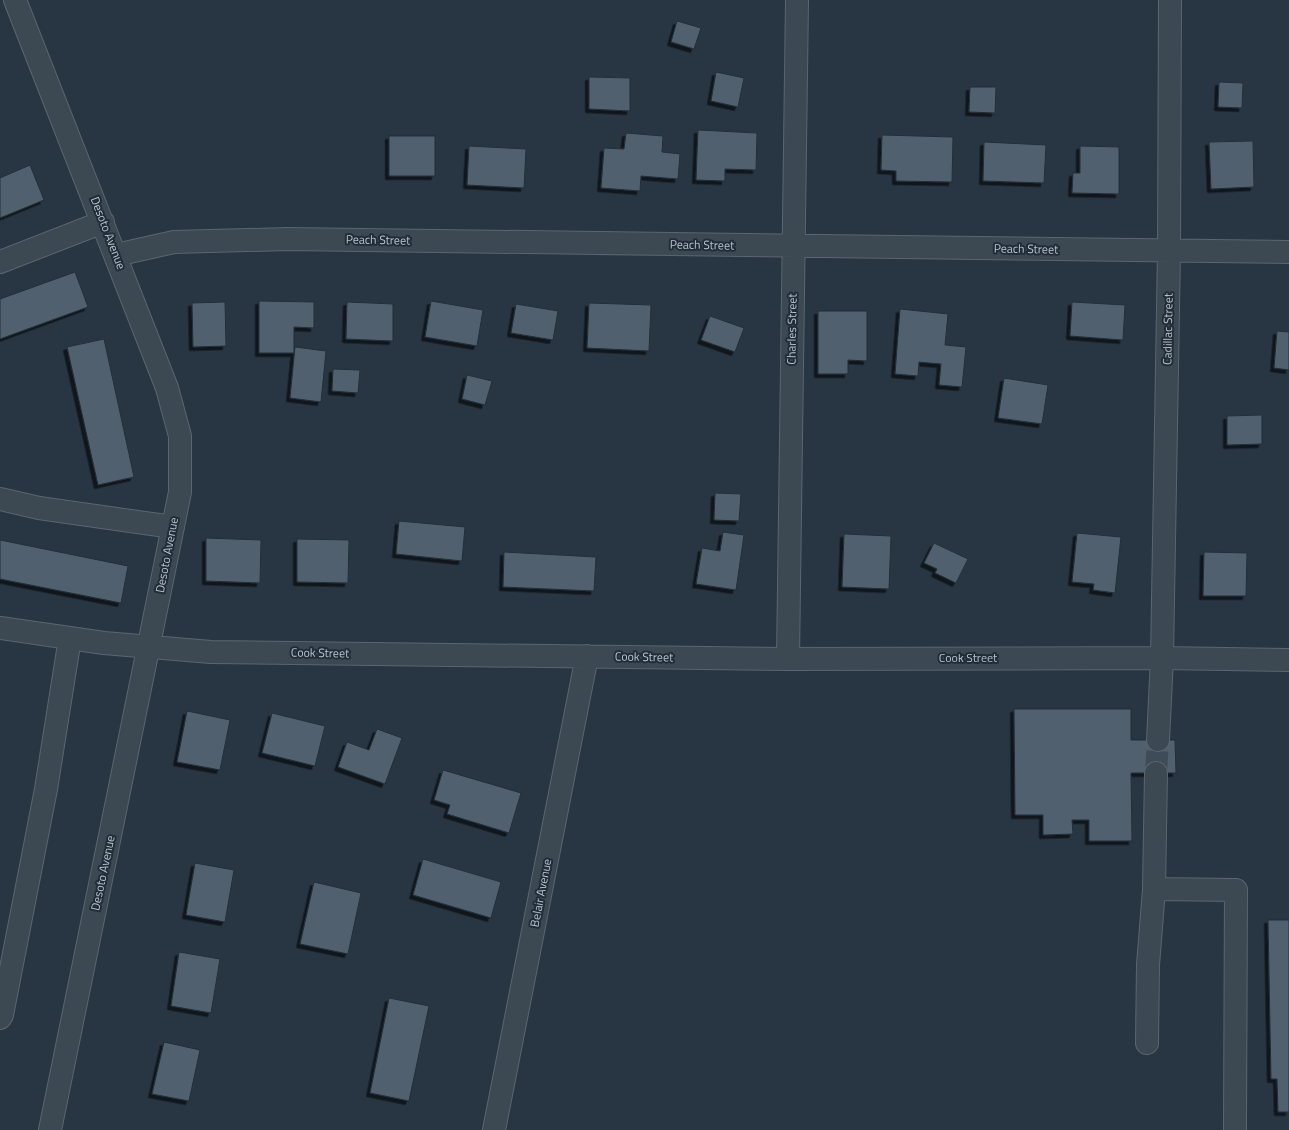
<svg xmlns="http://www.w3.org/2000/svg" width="1289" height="1130" font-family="'Titillium Web',sans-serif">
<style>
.building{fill:#51616e;stroke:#232f3a;filter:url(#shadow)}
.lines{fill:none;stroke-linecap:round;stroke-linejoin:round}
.minor-tunnel{stroke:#3e4b58;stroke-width:22;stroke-dasharray:22 11;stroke-linecap:butt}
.minor-casing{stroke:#5a6670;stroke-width:24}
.minor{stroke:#3c4852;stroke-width:22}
.labels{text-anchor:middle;stroke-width:4;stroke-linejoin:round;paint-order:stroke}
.street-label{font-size:12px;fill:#b9c3cc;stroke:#212d38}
</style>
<defs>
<filter id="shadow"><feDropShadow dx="-3.5" dy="3.5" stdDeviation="0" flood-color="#0009"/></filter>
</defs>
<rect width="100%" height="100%" fill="#283643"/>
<path class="building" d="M677,21L701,28L694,49L671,42Z
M716,72L744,78L738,107L711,101Z
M589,77L630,78V111L589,109Z
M1219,82L1243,83L1242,108L1218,107Z
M970,87H996L995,113L969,112Z
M698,130L757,133L756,170L725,169V181L696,180Z
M626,133L663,136L662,152L680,154L678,179L641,176L640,191L601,188L604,148L624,149Z
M882,135L953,137L952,182L896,181V171L881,170Z
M389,136H435V176H389Z
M1253,141L1254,187L1211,189L1209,142Z
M984,142L1046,145L1044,183L983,181Z
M469,146L526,149L524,188L467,185Z
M1080,146L1119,147V194L1072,193L1073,173H1080Z
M30,165L44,200L0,218V178Z
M75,272L88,307L0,339V299Z
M259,301L314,302V328L294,327V353H259Z
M431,301L483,310L477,346L425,337Z
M225,302L226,346L193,347L192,303Z
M347,302L393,304V341L346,339Z
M1072,302L1125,305L1123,340L1070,336Z
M589,303L651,305L649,351L587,348Z
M516,304L558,311L553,340L511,333Z
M900,309L948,314L945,345L966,347L962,387L939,385L941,364L919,362L918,376L895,374Z
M818,311H867V361L848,360V374H818Z
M710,316L744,328L735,352L701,340Z
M1277,331L1289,332V370L1274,368Z
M104,339L134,477L98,485L67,347Z
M295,347L326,351L321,402L290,398Z
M333,369L360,370L358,393L332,391Z
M467,375L492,381L485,405L462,399Z
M1004,378L1048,385L1042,424L998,418Z
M1262,415V444L1227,445V416Z
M715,493L741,494L739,521L714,520Z
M399,521L465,527L462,561L396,554Z
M723,532L744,535L736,590L696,584L702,548L720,551Z
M1077,533L1121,537L1115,593L1093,590L1094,584L1072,582Z
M844,534L891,536L889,589L842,587Z
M206,538L261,540L260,583L206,581Z
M297,539L349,540L348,583L297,582Z
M0,540L128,566L121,603L0,579Z
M934,543L968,559L956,583L935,573L937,569L924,563Z
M504,552L596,557L594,591L503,587Z
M1204,552L1247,553L1246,596H1203Z
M1014,709H1131V740H1175L1176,773H1131L1132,841H1089V820H1072L1073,834L1043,835V815H1015Z
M187,711L230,720L220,770L177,762Z
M272,713L325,726L315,766L262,753Z
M377,729L402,738L385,784L338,767L347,742L369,750Z
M443,770L521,793L509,833L447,814L450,805L434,800Z
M423,859L501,882L491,918L413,895Z
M195,863L234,870L225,922L186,915Z
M314,882L361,893L348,954L300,944Z
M1268,920H1289V1112H1278L1277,1079H1271Z
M179,952L220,959L211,1013L171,1006Z
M389,998L429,1006L409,1101L370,1093Z
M164,1042L200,1050L189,1101L152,1094Z"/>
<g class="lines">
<path class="minor-tunnel" d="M1156,773L1158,740"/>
<defs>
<path id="minor" d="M15,0L167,388L180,436V492L50,1130
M116,255L174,242L288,239L1289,252
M0,262L103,222
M0,499L39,508L173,527
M0,628L104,643L211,652L788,659L1162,658L1289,660
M788,659L797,0
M1158,740L1162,658L1169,251L1170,0
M1154,889L1236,890L1235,1130
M0,1018L2,1015L46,789L70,638
M1147,1043L1148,965L1154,889L1156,773
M494,1130L587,656"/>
</defs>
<use href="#minor" class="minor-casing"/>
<use href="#minor" class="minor"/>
</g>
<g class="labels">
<g class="street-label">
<text transform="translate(108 233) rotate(69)" y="4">Desoto Avenue</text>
<text transform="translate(378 240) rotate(1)" y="4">Peach Street</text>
<text transform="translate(702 245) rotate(1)" y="4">Peach Street</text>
<text transform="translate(1026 249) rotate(1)" y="4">Peach Street</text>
<text transform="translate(792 329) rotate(-89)" y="4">Charles Street</text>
<text transform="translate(1168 329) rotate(-89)" y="4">Cadillac Street</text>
<text transform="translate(167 555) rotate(-79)" y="4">Desoto Avenue</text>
<text transform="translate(320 653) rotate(1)" y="4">Cook Street</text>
<text transform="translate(644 657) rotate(1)" y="4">Cook Street</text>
<text x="968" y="662">Cook Street</text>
<text transform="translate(103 873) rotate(-78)" y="4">Desoto Avenue</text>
<text transform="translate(541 893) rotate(-79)" y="4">Belair Avenue</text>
</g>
</g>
</svg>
